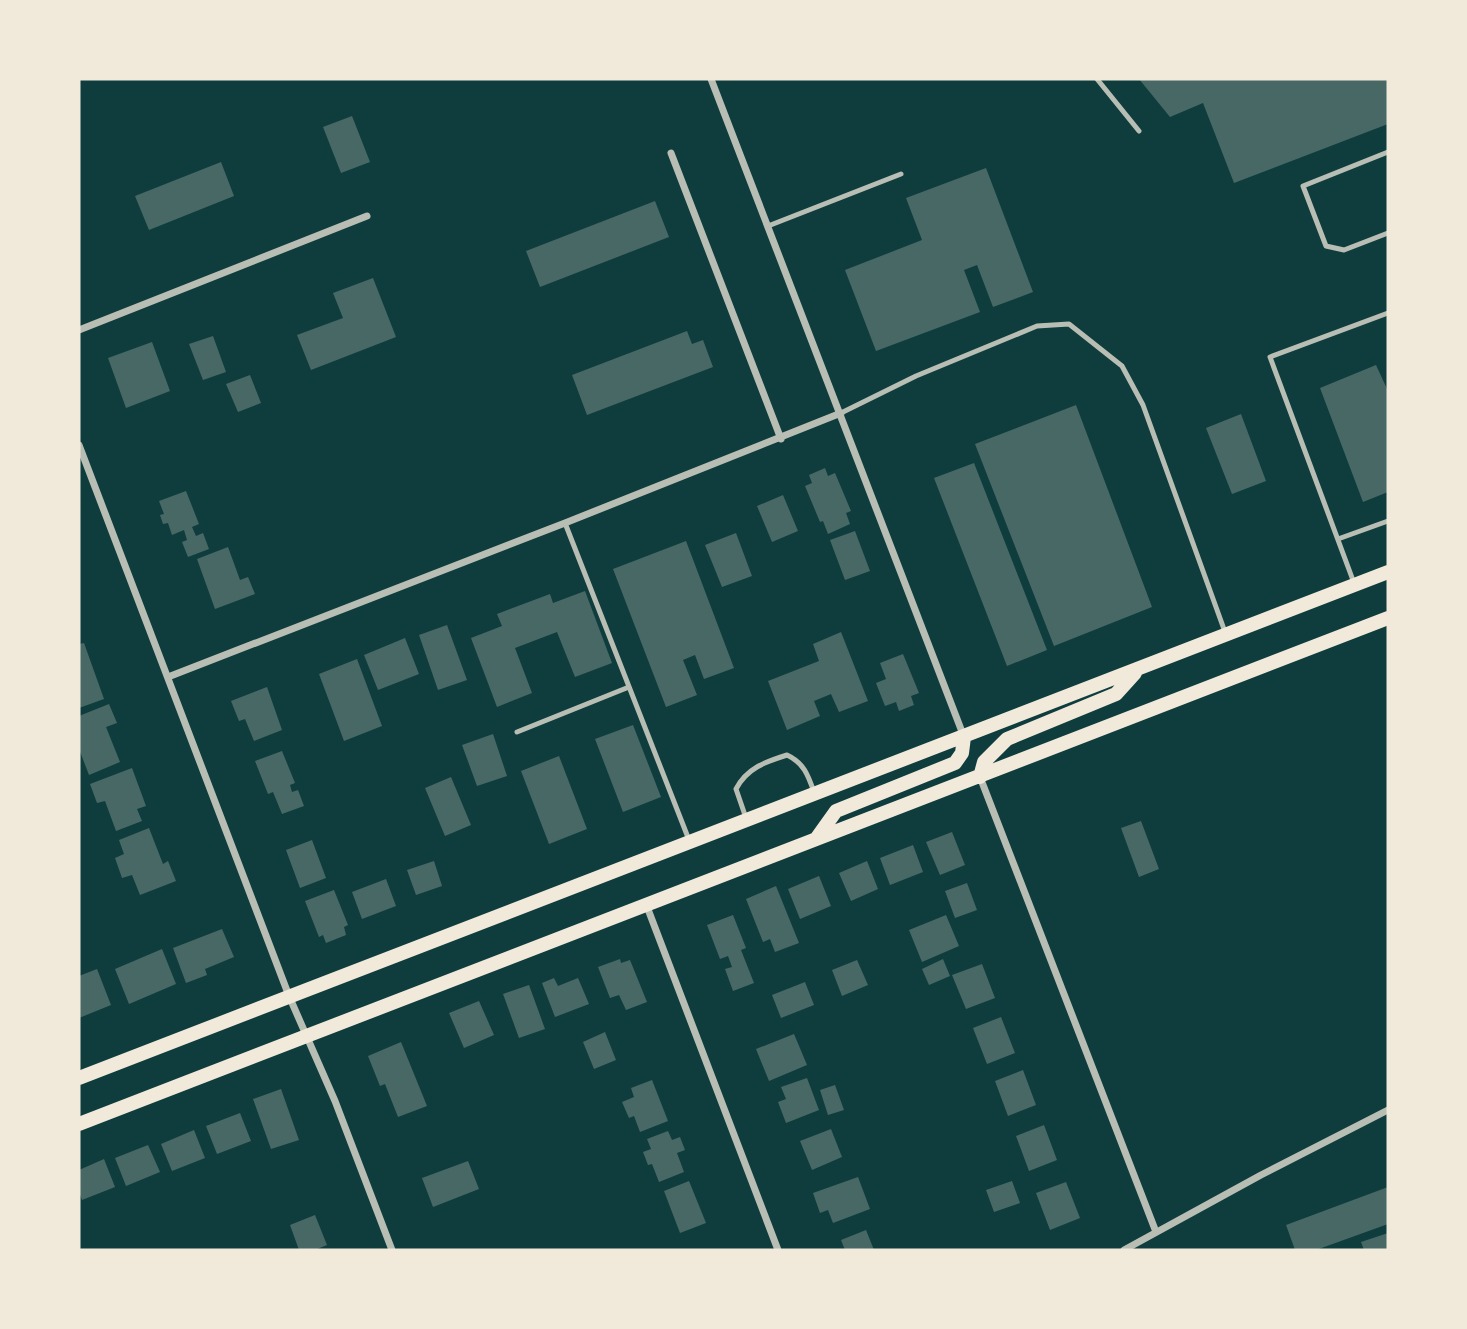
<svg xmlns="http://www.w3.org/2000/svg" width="1467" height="1329" font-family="'Open Sans',sans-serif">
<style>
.building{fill:#486865}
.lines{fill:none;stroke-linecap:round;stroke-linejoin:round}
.service{stroke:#b8beb3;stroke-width:5}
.minor{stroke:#b8beb3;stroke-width:7}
.secondary{stroke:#f1e9da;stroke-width:14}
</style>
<rect width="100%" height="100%" fill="#0f3d3e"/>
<path class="building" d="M1139,79H1388V124L1234,183L1203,103L1170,117Z
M352,116L370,162L341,173L323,127Z
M221,162L234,196L149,230L135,196Z
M986,168L1033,292L993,307L977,265L964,270L980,312L876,351L845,270L922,240L906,198Z
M655,201L669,237L540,287L526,251Z
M373,278L396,337L311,370L297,335L343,318L333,293Z
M687,331L692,344L703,340L713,367L587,415L572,375Z
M213,336L226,372L203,380L189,344Z
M152,342L170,391L126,408L108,358Z
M1376,365L1388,391V492L1363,502L1320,388Z
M250,375L261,403L238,412L226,384Z
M1076,405L1152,607L1054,646L975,444Z
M1241,414L1266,481L1232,494L1206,428Z
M974,463L1047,650L1007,666L934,478Z
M825,468L828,476L835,473L851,511L846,513L850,524L828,534L823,521L820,522L805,486L812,483L809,475Z
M186,491L199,524L192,527L196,536L203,533L209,549L188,557L182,542L187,540L184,530L172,535L168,523L163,524L160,515L164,514L159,501Z
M783,495L798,531L772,542L757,506Z
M855,531L870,571L845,580L830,540Z
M736,533L752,576L722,587L705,545Z
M686,541L734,668L704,679L695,655L683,660L697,695L666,707L613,569Z
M228,547L240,580L248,577L255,594L215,609L197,559Z
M585,591L612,663L575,677L557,632L515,648L532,693L497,707L471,638L502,626L497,614L550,594L553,603Z
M447,625L467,680L438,690L419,635Z
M841,632L868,701L839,712L831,694L814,701L820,716L787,730L768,681L819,661L813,644Z
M405,638L419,674L378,690L364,655Z
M84,643L104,699L79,708V644Z
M903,654L919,693L911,696L914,705L899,711L896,702L885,706L876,683L886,679L880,663Z
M357,659L382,726L344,741L319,674Z
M267,687L282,730L254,741L245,719L239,721L231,701Z
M109,704L117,723L106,727L120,762L89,775L79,749V716Z
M633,725L661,797L623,812L595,739Z
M493,734L507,776L477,786L462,745Z
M282,751L295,783L290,785L292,792L298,790L304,806L282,814L273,792L268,794L255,761Z
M559,756L587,829L549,844L521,771Z
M132,768L146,806L137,809L142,821L116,831L105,801L97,803L90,784Z
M451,777L471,825L445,836L425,788Z
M1141,821L1159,869L1139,877L1121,828Z
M149,828L163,864L168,861L176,881L140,895L132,875L122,878L115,858L124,854L119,840Z
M952,832L965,865L940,875L926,842Z
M312,840L326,878L300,888L286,850Z
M913,845L923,872L890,885L880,858Z
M434,861L442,886L416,895L407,870Z
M867,861L878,889L851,901L839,873Z
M819,876L831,906L800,919L788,889Z
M386,879L396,906L362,919L352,892Z
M967,883L977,910L955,918L945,891Z
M776,886L799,943L775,952L770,939L763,942L746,899Z
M334,890L348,925L344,927L346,935L326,943L323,935L319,937L305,901Z
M733,915L746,948L741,950L754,983L733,991L725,969L732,967L728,956L720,959L707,925Z
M946,915L959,946L922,962L909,930Z
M222,929L234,957L205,969L207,975L186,983L173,948Z
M162,949L176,984L129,1004L115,969Z
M620,959L621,963L630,960L647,1002L626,1010L619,995L610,998L598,967Z
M943,959L950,976L929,985L922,969Z
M857,960L868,985L842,996L832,970Z
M982,964L995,998L966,1009L952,975Z
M97,969L111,1005L79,1018V976Z
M554,978L558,986L578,978L589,1004L555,1017L542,983Z
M805,982L814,1005L781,1018L772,995Z
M529,985L545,1029L519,1038L503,994Z
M479,1001L494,1035L464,1048L449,1013Z
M1001,1017L1015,1053L987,1064L973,1028Z
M605,1032L616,1060L594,1069L583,1042Z
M794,1034L807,1065L769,1081L756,1049Z
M401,1042L427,1106L398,1117L385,1084L380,1086L368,1056Z
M1023,1070L1036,1105L1008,1116L995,1081Z
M807,1078L819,1110L786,1123L778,1102L786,1099L781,1087Z
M652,1080L668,1121L640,1132L634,1116L629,1118L622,1102L634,1097L631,1088Z
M835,1085L844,1110L828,1115L820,1090Z
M281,1089L299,1140L271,1149L253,1099Z
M240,1113L251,1141L217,1154L206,1126Z
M1044,1125L1057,1160L1029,1171L1016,1136Z
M831,1129L842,1157L812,1170L800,1141Z
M194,1130L205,1158L172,1171L161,1144Z
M668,1131L672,1140L680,1137L685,1150L677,1153L684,1172L659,1182L652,1164L648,1165L643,1152L651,1149L647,1139Z
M148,1145L160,1172L126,1186L115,1158Z
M104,1159L115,1187L82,1200L79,1192V1170Z
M468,1161L479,1189L433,1207L422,1178Z
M858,1177L870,1209L833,1223L828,1210L820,1213L813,1193Z
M689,1181L706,1223L680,1233L664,1191Z
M1012,1181L1020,1203L994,1212L986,1190Z
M1066,1182L1080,1218L1050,1230L1036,1193Z
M1388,1187V1224L1316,1250H1295L1286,1225Z
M315,1215L327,1245L315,1250H299L290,1225Z
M866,1230L874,1250H845L841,1240Z
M1388,1233V1250H1364L1361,1242Z"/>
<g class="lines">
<path class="service" d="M1097,79L1139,131
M1388,152L1303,186L1326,246L1344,250L1388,233
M768,226L901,174
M841,413L916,376L1037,326L1069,324L1122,366L1143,405L1225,632
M565,523L689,840
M1338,539L1388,521
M1354,583L1270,357L1388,313
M517,732L629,687
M746,818L736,789C747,768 765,762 787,755C804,763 808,775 814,792"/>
<path class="minor" d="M711,79L964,737
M671,153L781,439
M79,330L367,216
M79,445L289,996L335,1101L392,1250
M168,677L565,523L841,413
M980,777L1156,1232
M646,904L778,1250
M1124,1250L1261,1175L1388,1110"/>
<path class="secondary" d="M980,777L984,762L1007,739L1116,694L1135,673
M816,839L836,811L955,763L962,753L964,737
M79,1078L1388,572
M79,1124L1388,618"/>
</g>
<rect width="1467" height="1329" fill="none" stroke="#f1e9da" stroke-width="161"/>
</svg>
